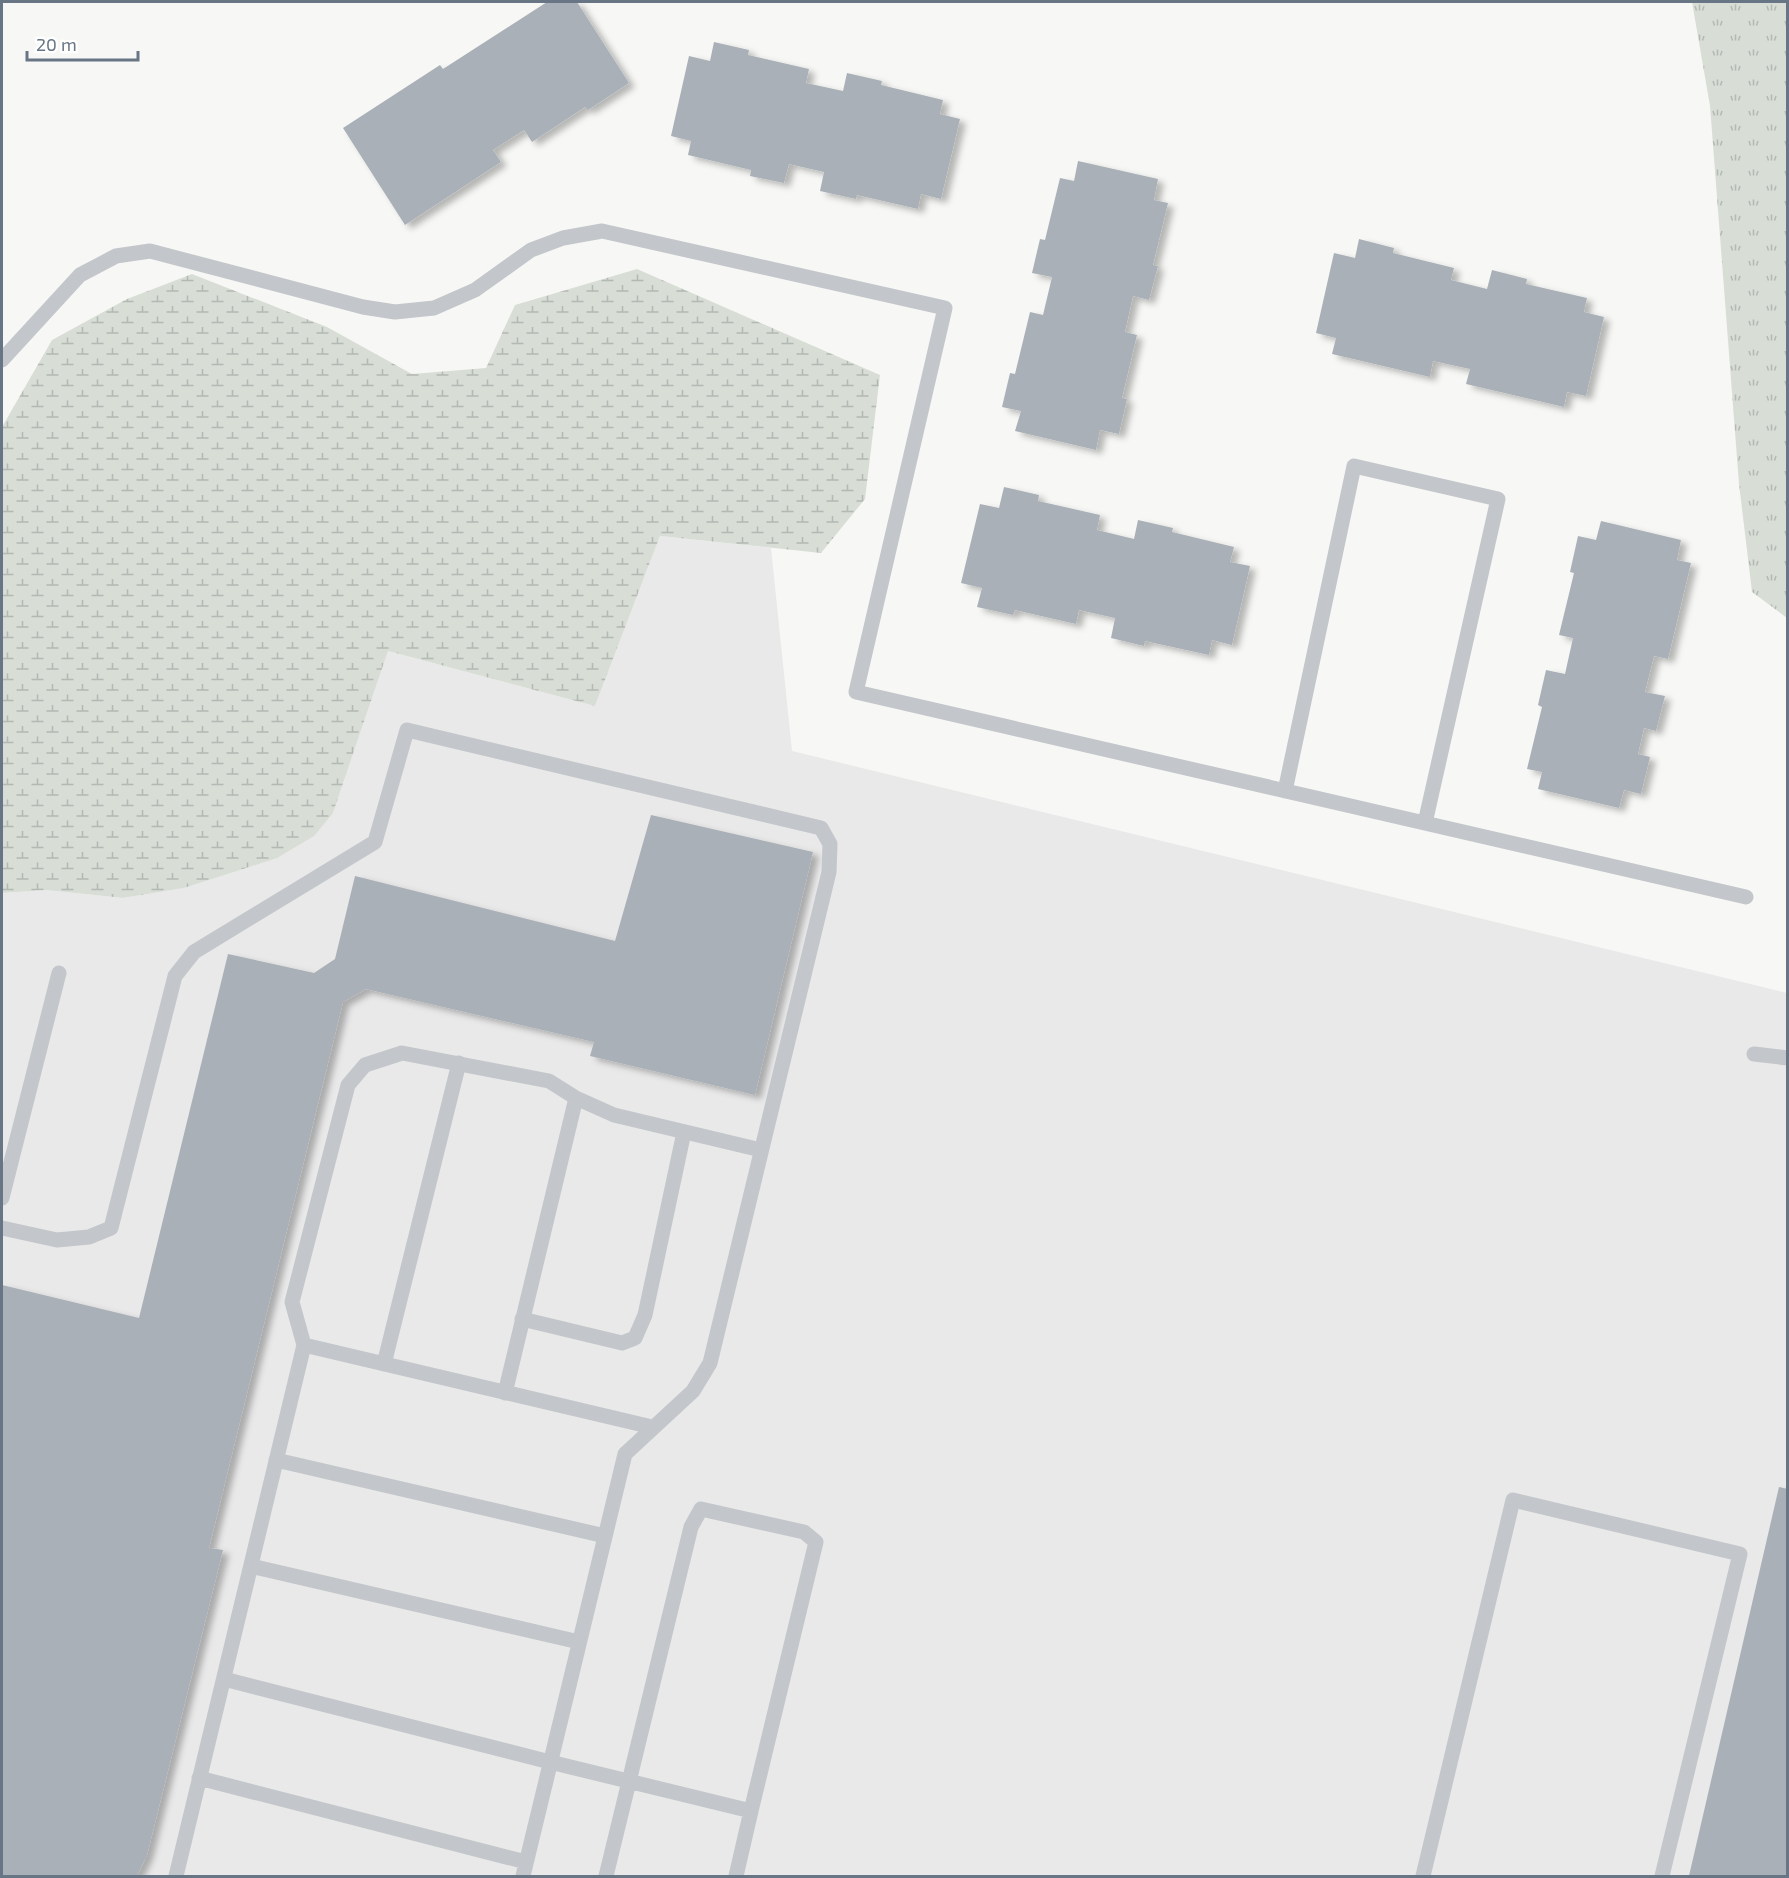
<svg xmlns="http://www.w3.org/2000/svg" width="1789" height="1878" font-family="'Exo 2',sans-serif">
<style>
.built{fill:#e8e9e8}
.grass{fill:url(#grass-tufts)}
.wetland{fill:url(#wetland-marsh)}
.building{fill:#aab0b7;filter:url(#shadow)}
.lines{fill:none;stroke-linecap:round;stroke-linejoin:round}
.lane{stroke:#c3c6ca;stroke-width:15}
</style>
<defs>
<pattern id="grass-tufts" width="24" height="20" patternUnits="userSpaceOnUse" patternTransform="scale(1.5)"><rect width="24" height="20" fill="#d8ded6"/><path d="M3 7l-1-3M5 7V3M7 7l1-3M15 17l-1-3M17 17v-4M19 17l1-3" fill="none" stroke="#b3b9b3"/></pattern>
<pattern id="wetland-marsh" width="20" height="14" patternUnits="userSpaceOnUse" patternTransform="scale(1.5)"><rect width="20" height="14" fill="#d8ded6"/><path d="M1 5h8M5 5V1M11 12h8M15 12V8" fill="none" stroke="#b3b9b3"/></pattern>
<filter id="shadow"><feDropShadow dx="6" dy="4" stdDeviation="3" flood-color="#0004"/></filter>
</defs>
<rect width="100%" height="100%" fill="#f7f8f5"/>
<path class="built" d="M660,536L771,548L792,751L1787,993V1876H2V893L46,890L123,898L184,888L225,874L333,813L388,651L595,706Z"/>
<path class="grass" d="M1692,2H1787V618L1752,592L1739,484L1710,106Z"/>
<path class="wetland" d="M637,269L880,375L865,499L821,553L660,536L595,706L388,651L333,813L314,836L277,858L184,888L123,898L46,890L2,893V427L52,340L127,299L192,274L327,327L412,374L486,368L515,305Z"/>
<path class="building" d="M547,2H577L629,83L588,110L585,107L532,142L524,130L493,150L501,162L405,225L343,128L440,65L443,69Z
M714,42L749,50L748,55L809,69L806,83L843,91L847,73L882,81L881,85L943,100L940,114L960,119L941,199L921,194L918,209L857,195L856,199L820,191L824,172L789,164L784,183L750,176L751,170L688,155L691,141L671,136L689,56L710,61Z
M1078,161L1158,179L1154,200L1168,203L1153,265L1158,266L1149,300L1133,296L1125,332L1137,335L1122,398L1127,399L1119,434L1100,430L1096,450L1015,431L1021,411L1002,407L1010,373L1015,374L1030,312L1043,315L1052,277L1032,273L1040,239L1045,240L1060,178L1074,181Z
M1359,239L1394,248L1393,253L1454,268L1451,280L1487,289L1492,270L1527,279L1526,284L1587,298L1584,312L1604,317L1586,396L1567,392L1564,407L1466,384L1470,369L1433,361L1430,377L1332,354L1336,338L1316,333L1334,253L1355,258Z
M1004,487L1039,495L1038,501L1100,515L1097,530L1134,539L1138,520L1173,528L1172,532L1234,547L1230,562L1250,566L1232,645L1212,640L1209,655L1145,641L1144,646L1111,638L1115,618L1079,610L1076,624L1015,610L1013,615L977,607L982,588L961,583L980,504L999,508Z
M1601,521L1681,540L1677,560L1691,563L1668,659L1654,656L1645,692L1665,696L1656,731L1644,728L1638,754L1650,757L1641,794L1624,790L1619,808L1538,789L1542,772L1527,769L1542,707L1538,705L1546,670L1565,674L1573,638L1559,635L1574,573L1570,572L1578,536L1596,540Z
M651,815L813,852L755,1095L590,1056L594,1042L366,989L343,1002L209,1548L223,1550L147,1855L137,1876H2V1285L139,1318L228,954L314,973L335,959L355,876L615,941Z
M1779,1487L1788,1489V1876H1689Z"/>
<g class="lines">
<path class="lane" d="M2,360L80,275L116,256L150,251L363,307L395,312L434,308L475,290L531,250L563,238L602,231L945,308L856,692L1746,897
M1285,791L1354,466L1498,499L1425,823
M1754,1054L1788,1058
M2,1198L59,973
M2,1228L57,1240L89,1237L111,1228L175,976L194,952L375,842L407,730L821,828L830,844L829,872L710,1363L693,1391L625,1454L523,1876
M522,1319L622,1343L635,1338L645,1315L684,1132
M304,1345L652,1427
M384,1364L459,1063
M505,1393L576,1098
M276,1460L605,1536
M251,1566L579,1642
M224,1679L550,1762L751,1811L736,1876
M199,1778L526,1862
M176,1876L304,1345L292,1302L348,1085L365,1065L402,1053L549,1081L576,1098L614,1115L761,1150
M606,1876L691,1527L701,1509L804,1532L816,1542L751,1811
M1423,1876L1513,1500L1740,1554L1662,1876"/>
</g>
<rect width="1789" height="1878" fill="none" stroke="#687585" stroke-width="6"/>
<path d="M27 51v9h111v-9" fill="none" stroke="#687585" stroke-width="3"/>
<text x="36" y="51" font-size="18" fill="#687585" stroke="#ffffff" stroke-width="4.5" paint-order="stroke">20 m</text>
</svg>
